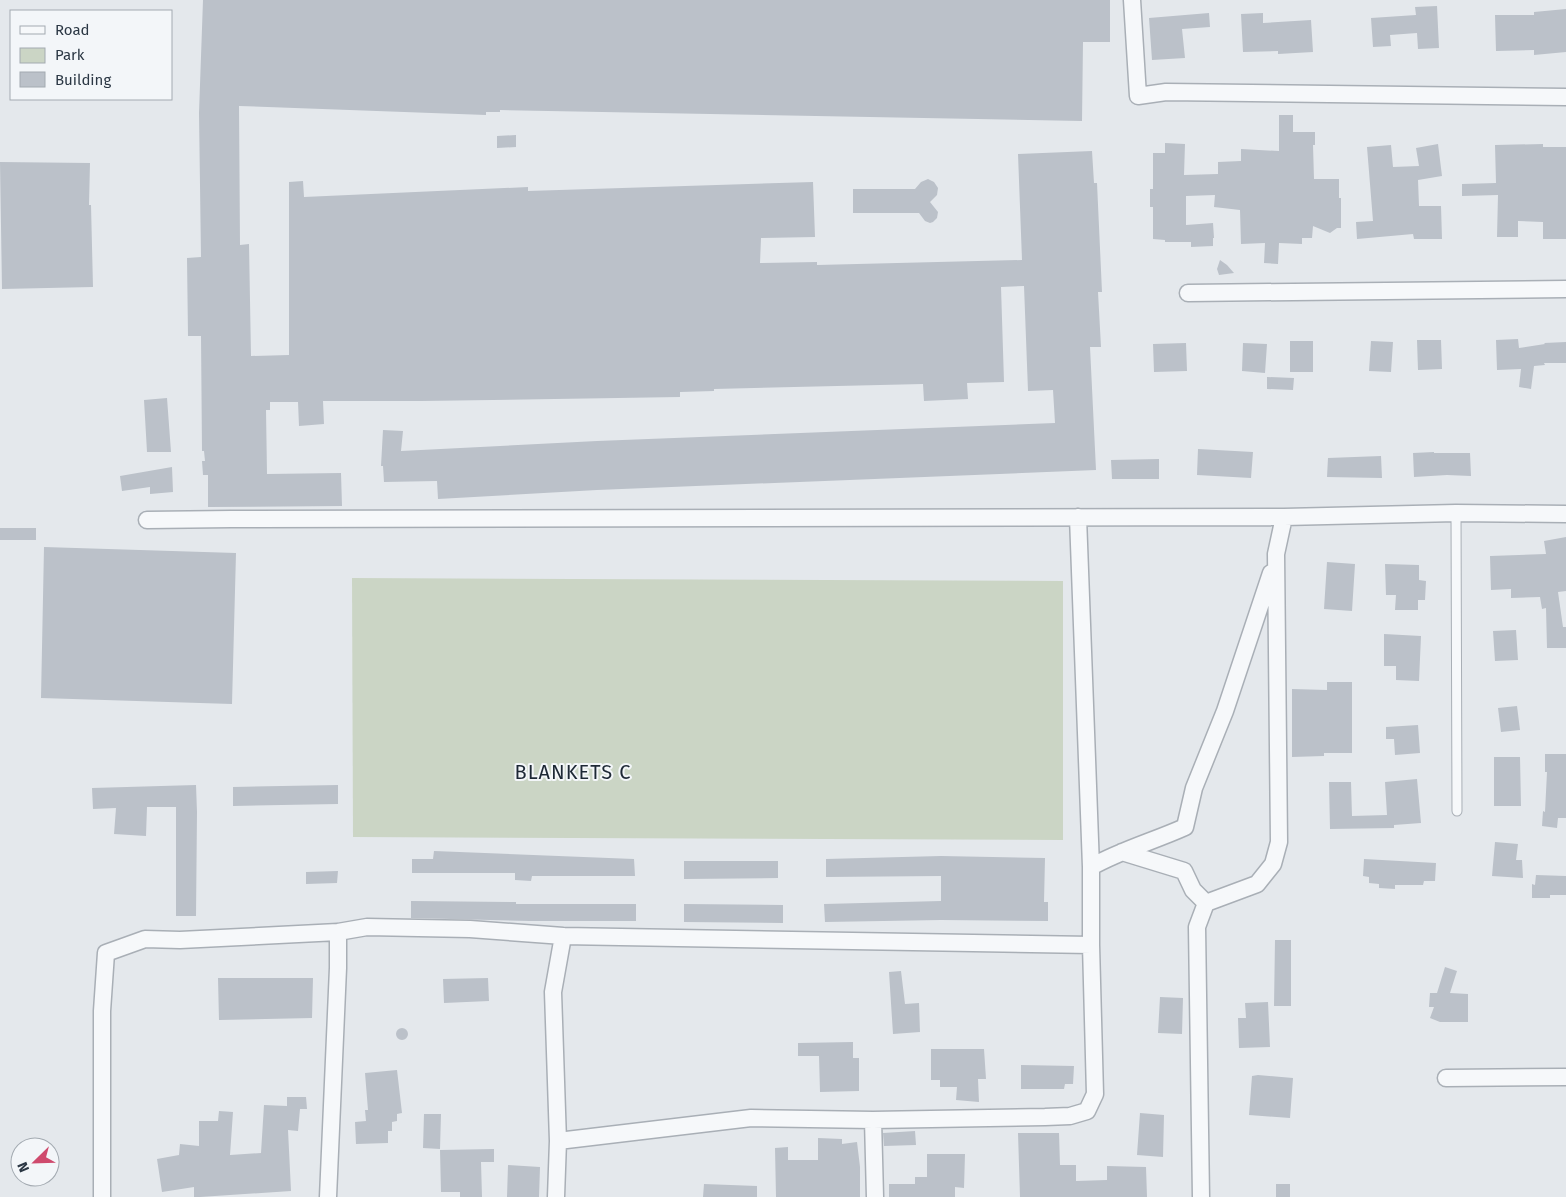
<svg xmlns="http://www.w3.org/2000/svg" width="1566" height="1197" font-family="'Fira Sans',sans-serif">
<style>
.green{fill:#cbd5c5}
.building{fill:#bbc1c9}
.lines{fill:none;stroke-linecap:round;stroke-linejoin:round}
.service-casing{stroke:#a9afb6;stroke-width:11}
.minor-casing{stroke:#a9afb6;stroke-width:19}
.service{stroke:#f6f8fa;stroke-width:9}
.minor{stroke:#f6f8fa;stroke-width:16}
.labels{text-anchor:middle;stroke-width:4;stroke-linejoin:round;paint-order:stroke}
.quarter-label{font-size:20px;letter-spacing:1px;fill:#1d2835;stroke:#f3f6f9}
</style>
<rect width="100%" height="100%" fill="#e4e8ec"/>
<path class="green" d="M352,578L1063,581V840L353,837Z"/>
<path class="building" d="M203,0H1110V42H1083L1082,121L500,110V112H486V115L239,106L240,245L249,244L251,356L289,355V182L303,181L304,197L528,187V191L813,182L815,237L761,238L760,263L817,262V265L1022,260L1018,154L1092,151L1094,183H1097L1102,292H1098L1101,347H1090L1096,470L597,490L438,499L437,481L384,482L383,466H381L383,430L403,431L401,451L597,441L1055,423L1053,390L1028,391L1024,286L1001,287L1004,382L967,383L968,399L924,401L923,384L714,389V391L680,392V397L422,401H323L324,424L299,426L298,402H270V410H266L267,474L341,473L342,506L208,507V475H203L202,461H205L204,451H202L201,336H188L187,258L201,257L199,113Z
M1437,6L1439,48L1418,49L1417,33L1390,35L1391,46L1373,47L1371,18L1416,15L1415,7Z
M1566,9V52L1534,55V50L1496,51L1495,15H1534V12Z
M1209,13L1210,27L1182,29L1185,58L1152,60L1149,18Z
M1263,13V23L1311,20L1313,52L1278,54V51L1243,52L1241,14Z
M1279,115H1293V132H1315V145H1313L1314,179H1339V198H1341V228H1337L1330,233L1313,226L1312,238H1302V244L1279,243L1278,264L1264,263L1265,243L1241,244L1240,210L1214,207L1215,195L1186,196V225L1213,223L1214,238H1213V246L1191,247V242H1165V240L1153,239V207H1150V189H1153V153H1165V143L1185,144L1184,175L1218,174V162L1241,161V149L1279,151Z
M516,135V147L497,148V136Z
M1438,144L1442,176L1418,180L1419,206H1441L1442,239H1414L1413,234L1357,239L1356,222L1373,221L1367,147L1391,145L1393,167L1419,166L1416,148Z
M1543,144V147H1566V239H1543V222L1518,221V237H1497L1498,195L1462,196V184L1496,183L1495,145Z
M0,162L90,163L89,205H91L93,287L2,289Z
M928,179L934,182L938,188L937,195L930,202L938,212L937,218L933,222L930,223L925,221L919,213H853V189H915L921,182Z
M1220,260L1227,265L1234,273L1219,275L1217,269Z
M1518,339L1519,348L1545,344L1544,343L1566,342V363H1544L1545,365L1534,366L1531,389L1519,387L1521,369L1497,370L1496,340Z
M1417,340H1441L1442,369L1418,370Z
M1290,341H1313V372H1290Z
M1371,341L1393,342L1391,372L1369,371Z
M1186,343L1187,371L1154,372L1153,344Z
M1243,343L1267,344L1265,373L1242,371Z
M1267,377L1294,378L1293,390L1267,389Z
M167,398L171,452H147L144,400Z
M1198,449L1253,452L1251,478L1197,475Z
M1434,452V453H1470L1471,476L1447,475L1414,477L1413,453Z
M1381,456L1382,478L1327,477L1328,458Z
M1159,459V479H1112L1111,460Z
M172,467L173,492L150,494V487L122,491L120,476Z
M0,528H36V540H0Z
M1566,537V591L1558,592L1563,627H1566V648H1547L1546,608L1542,609L1540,597L1511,598V589L1491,590L1490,556L1546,554L1544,541Z
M44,547L236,553L232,704L41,698Z
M1327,562L1355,564L1352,611L1324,609Z
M1385,564L1419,565V580L1426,581L1425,600H1418V610H1395L1396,595H1386Z
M1516,630L1518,660L1495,661L1493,631Z
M1384,634L1421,636L1419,681L1396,680V666H1384Z
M1327,682H1352V753H1324V756L1292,757V689L1327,690Z
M1517,706L1520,730L1501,732L1498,708Z
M1418,725L1420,753L1395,755L1394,739H1386V727Z
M1545,754H1566V818H1558L1557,828L1542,826L1543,811L1545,812L1547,772H1545Z
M1494,757H1520L1521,806H1494Z
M1417,779L1421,823L1394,825V828L1330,829L1329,782H1351L1352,816L1387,815L1385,782Z
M196,785L197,812L196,916H176V807H147L146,836L114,834L116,808L93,809L92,788Z
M338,785V804L233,806V787Z
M1495,842L1518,844L1516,860H1522L1523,878L1492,876Z
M434,851L634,859L635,876H532L531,881L515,880V873H412V859H433Z
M941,856L1045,858L1044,902H1048V921L941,920L825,922L824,904L941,901V876L826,877V859Z
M1364,859L1436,863L1435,881H1424L1423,885H1395V889L1379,888V884L1369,883V877L1363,876Z
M684,861H778V878L684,879Z
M338,871L337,883L306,884V872Z
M1536,875L1566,876V895H1550V898H1532V884L1535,885Z
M411,901L516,902V904H636V921H530L411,918Z
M684,904L783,905V923L684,922Z
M1275,940H1291V1006H1274Z
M1445,967L1457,971L1450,993L1468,994V1022H1440L1430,1018L1434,1007H1429L1430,993H1437Z
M901,971L905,1004L919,1003L920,1032L893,1034L889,972Z
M218,978H313L312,1018L219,1020Z
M488,978L489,1001L444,1003L443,979Z
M1160,997L1183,998L1182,1034L1158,1033Z
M1268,1002L1270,1047L1239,1048L1238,1018H1246L1245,1003Z
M396 1034a6 6 0 1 1 12 0a6 6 0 1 1-12 0Z
M853,1042V1058H859V1091L820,1092L819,1056H798V1043Z
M931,1049H984L986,1079H978L979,1102L956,1100L957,1087H940V1080H931Z
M1021,1065L1074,1066L1073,1084H1065L1064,1089H1021Z
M397,1070L402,1113L397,1114V1121L392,1122V1131H388V1143L356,1144L355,1122L366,1121L365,1110H368L365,1073Z
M1258,1075L1293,1078L1290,1118L1249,1115L1252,1076Z
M287,1097H306L307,1109H300L298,1131L288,1130L291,1191L200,1197H194V1187L162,1192L157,1159L179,1155L180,1144L199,1146V1121H218L219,1111L233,1112L230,1155L261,1153L264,1105L287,1106Z
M1140,1113L1164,1115L1163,1157L1137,1155Z
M424,1114H441L440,1149L423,1148Z
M915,1131L916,1145L884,1146L883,1133Z
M1018,1133H1059L1060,1165H1076V1181L1107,1180V1166L1146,1167L1147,1197H1020Z
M818,1138L842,1139V1144L857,1142L860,1167V1197H776L775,1148L788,1147V1160H818Z
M494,1149V1162H481L482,1197H460V1192H441L440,1150Z
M927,1154H965L964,1188L955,1187V1197H889V1184H915V1177H927Z
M508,1165L540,1167L539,1197H507Z
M704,1184L757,1186V1197H703Z
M1276,1184H1290V1197H1276Z"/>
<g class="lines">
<defs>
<path id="service" d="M1456,513L1457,811"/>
<path id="minor" d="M1132,0L1138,96L1166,92L1566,97
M1188,293L1566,289
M147,520L231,519L1284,517L1456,513L1566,514
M1122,852L1184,871L1193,890L1206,903
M1091,867C1121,850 1154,841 1185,827L1194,788L1225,711L1271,573
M1446,1078L1566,1077
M873,1120L875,1197
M558,1141L751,1118L873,1120L1045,1117L1070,1116L1087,1111L1095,1094L1091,945V867L1078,517
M102,1197V1011L106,953L145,939L180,940L338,932L367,927L470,929L563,936L1091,945
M328,1197L338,968V932
M556,1197L558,1141L553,992L563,936
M1201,1197L1197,927L1206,903L1257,884L1273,864L1279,842L1276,554L1284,517"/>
</defs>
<use href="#service" class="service-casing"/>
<use href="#minor" class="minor-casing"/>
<use href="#service" class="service"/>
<use href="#minor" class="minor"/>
</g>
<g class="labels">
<g class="quarter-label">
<text x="573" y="779">BLANKETS C</text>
</g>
</g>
<rect x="10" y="10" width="162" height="90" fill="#f3f6f9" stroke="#a3aab1"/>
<rect x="20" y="26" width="25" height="8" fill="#f6f8fa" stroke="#a3aab1"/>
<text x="55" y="35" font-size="15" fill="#2b3744">Road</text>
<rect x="20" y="48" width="25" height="15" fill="#cbd5c5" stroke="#a3aab1"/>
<text x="55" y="60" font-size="15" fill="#2b3744">Park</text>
<rect x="20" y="72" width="25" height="15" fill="#bbc1c9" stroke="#a3aab1"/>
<text x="55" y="85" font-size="15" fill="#2b3744">Building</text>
<g transform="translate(35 1162) rotate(247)"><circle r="24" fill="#f3f6f9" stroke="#a3aab1"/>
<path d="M0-4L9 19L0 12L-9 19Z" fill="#cf4a6d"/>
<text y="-8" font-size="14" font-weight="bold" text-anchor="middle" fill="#2b3744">N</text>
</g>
</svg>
